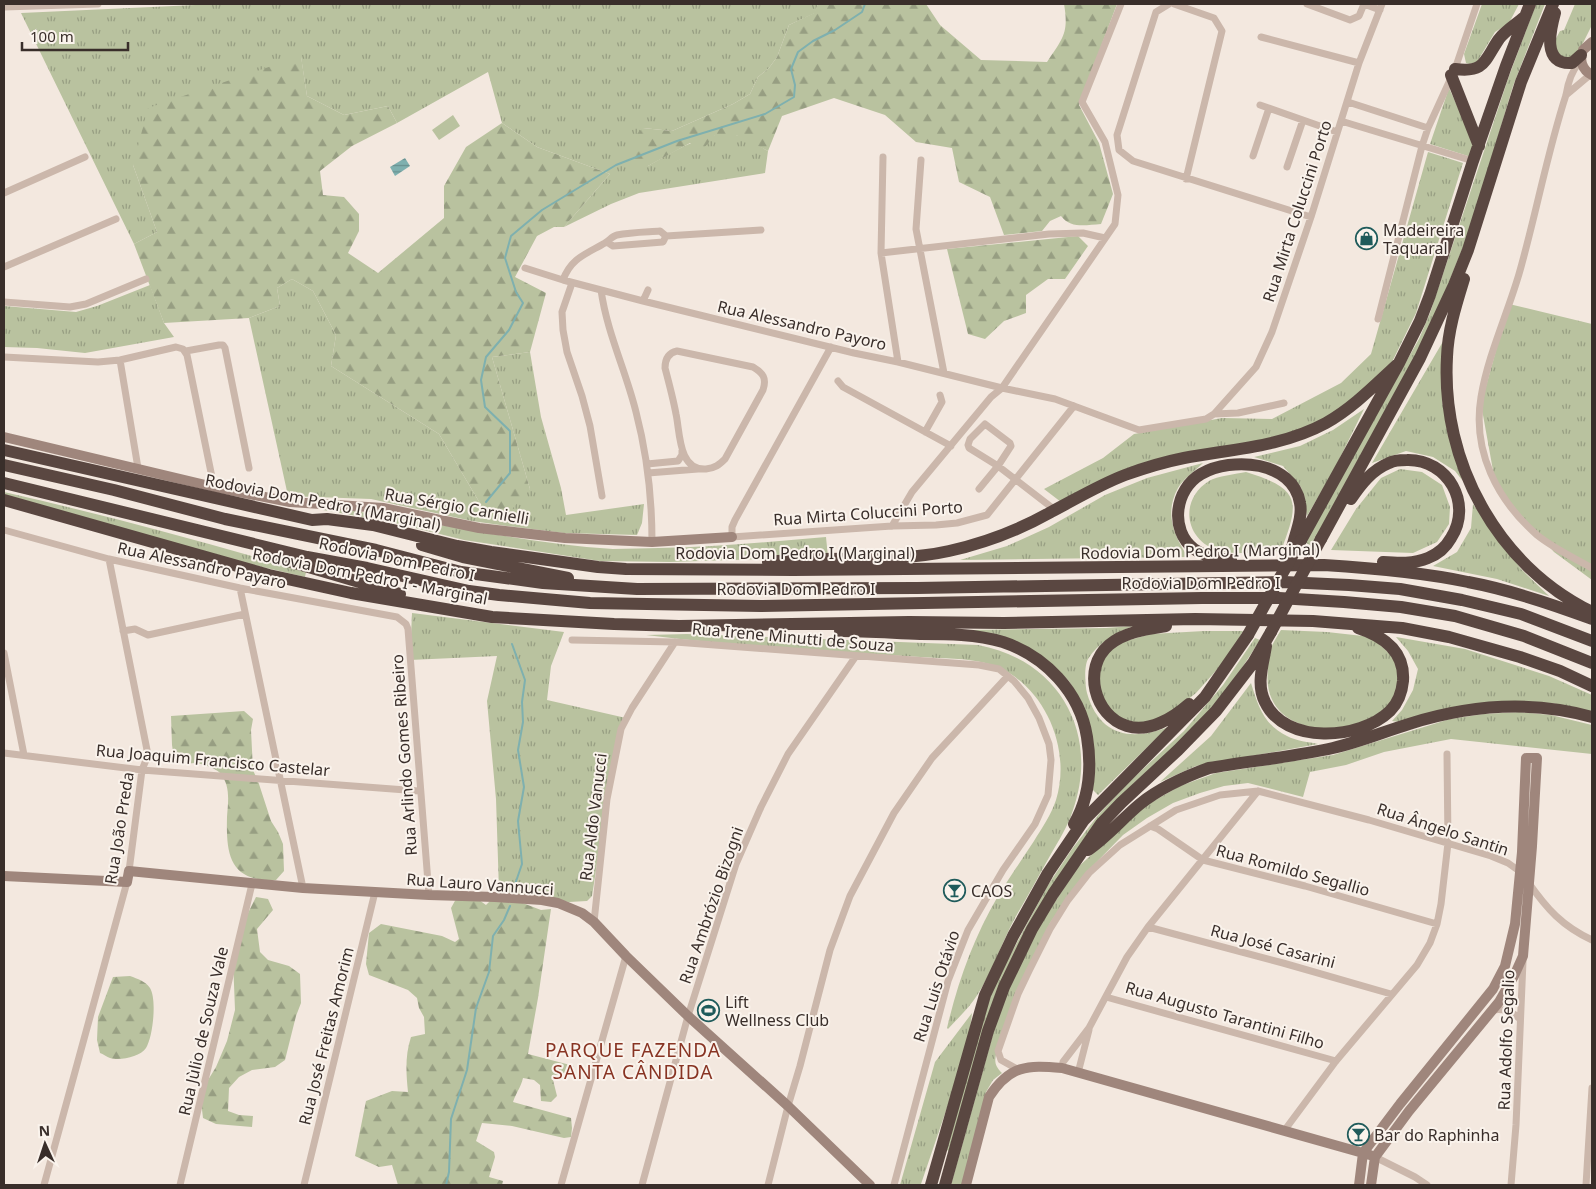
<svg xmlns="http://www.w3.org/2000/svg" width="1596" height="1189" font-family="'Noto Sans',sans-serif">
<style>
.grass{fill:url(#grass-tufts)}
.forest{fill:url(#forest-firs)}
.green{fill:#b9c29f}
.water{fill:url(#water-rules)}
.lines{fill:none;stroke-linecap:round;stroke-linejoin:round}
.stream{stroke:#7eb0af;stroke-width:2}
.street{stroke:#cbb7ab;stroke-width:7}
.secondary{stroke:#9f867c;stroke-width:10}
.highway{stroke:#5a4741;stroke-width:12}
.highway-bridge{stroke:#5a4741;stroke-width:12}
.labels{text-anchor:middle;stroke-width:4;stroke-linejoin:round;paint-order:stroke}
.street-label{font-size:16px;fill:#392e2a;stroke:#faf3ec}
.poi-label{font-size:16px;fill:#392e2a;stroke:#faf3ec;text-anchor:start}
.quarter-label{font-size:19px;letter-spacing:1px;fill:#883423;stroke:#faf3ec}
</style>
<defs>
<pattern id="grass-tufts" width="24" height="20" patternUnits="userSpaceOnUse" patternTransform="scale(1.25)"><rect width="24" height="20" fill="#b9c29f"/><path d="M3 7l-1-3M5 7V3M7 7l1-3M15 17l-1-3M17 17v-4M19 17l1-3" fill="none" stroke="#979e82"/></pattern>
<pattern id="forest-firs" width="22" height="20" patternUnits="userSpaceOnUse" patternTransform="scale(1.25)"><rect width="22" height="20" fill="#b9c29f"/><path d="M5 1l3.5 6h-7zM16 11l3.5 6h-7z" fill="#979e82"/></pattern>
<pattern id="water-rules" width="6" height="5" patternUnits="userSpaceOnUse" patternTransform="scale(1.25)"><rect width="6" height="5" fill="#7eb0af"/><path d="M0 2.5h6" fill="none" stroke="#68908f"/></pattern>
</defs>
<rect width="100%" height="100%" fill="#f3e8df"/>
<path class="grass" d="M217,4H818L815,13L789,25L777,57L769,68L758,77L750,94L733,104L672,131L643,128L648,166C670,154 710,128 736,135C747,137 758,146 768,151L765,173L639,193L611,204L564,227L610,174L537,147L502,123L488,72L397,123L388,106L344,115L307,96L301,57L133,165L157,232L134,244L21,13Z
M1482,4H1519L1509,23L1495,32L1477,62L1469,64L1466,63L1464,54Z
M1536,4H1545L1513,86L1471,227L1429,332L1312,546L1304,542L1419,339L1430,313L1509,76Z
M1575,4H1592V25L1575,59L1560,58L1553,44L1560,31L1564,30Z
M1449,88L1474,143L1471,157L1430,144Z
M1428,152L1463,163L1416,313L1391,364L1358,396L1316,426L1273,439L1217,448L1061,502L1044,489L1103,458L1134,434L1222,418L1272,419L1341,383L1371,354Z
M292,279L313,291L336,335L331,366L439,434L484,510L530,489L492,357L530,352L541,417L561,488L566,515L644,504L642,523L637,535L564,533L507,526L472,521L371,499L288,496L249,318L280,306L277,288Z
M150,285L164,323L174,337L85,353L37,348L4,347V306L76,312L97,306Z
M1509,304L1592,324V580L1554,552L1496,487L1481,404Z
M1445,338L1442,402L1462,480L1455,471L1433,457L1406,451L1372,463Z
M1364,409L1334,470L1307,516L1301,487L1283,466L1254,457L1300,446L1333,430Z
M1203,463C1195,471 1183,479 1178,488C1164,513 1174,536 1188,557L960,560L1007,546L1049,527L1105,495L1147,478Z
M1400,469L1422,472L1442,485L1450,507L1449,524L1437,542L1413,553L1331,550L1356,509L1381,478Z
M1246,472C1301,489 1300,501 1281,551C1266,552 1234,555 1220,551C1185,542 1178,500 1209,481C1217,476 1236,474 1246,472Z
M4,492C105,515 206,542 306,572L305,577L215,556L4,496Z
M1473,504L1521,569L1549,596L1497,579L1433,566L1457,552L1471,528Z
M320,507C419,517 514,543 613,549C628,549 644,548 659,548C715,547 770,542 826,537L828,557L670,562L600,561L464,540L391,522L323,510Z
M412,613L564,632L551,666L547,700L626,718L607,799L592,896L587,901L569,902L499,891L496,799L487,701L497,656L410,660Z
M1133,626C1116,633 1098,643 1088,659C1084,666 1085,685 1087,693C1099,735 1130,742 1168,727L1098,795L1093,790L1083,705L1069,681L1052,665L969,630L1106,628Z
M1281,630L1327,632L1372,637L1399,663C1400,670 1402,680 1400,686C1391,739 1258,752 1268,669C1268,663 1268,656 1270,650C1273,643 1277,636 1281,630Z
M1204,631H1243L1230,655L1196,693L1177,708L1159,719L1145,723H1130L1113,714L1101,697L1099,671L1106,654L1119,643L1151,634Z
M687,634L978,645C1059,660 1100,733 1073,810C1068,826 1059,840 1051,854C1039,875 1028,896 1016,916C1002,942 993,970 978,994C970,1007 958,1018 948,1029L947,1028C958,981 974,937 998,896C1010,877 1022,859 1034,841C1042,828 1051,815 1056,800C1071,752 1048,692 1002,669C982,659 959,659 938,658C915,657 891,655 868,654C794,650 720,644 646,635Z
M1396,637L1465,649L1549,676L1592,695V712L1552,703L1505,702L1399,722L1392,721L1402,710L1413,690L1418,669L1408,651Z
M1255,638L1260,640L1236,677L1212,709L1177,745L1134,783L1030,927L950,1154L946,1148L993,987L1048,885L1072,849L1099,814L1129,782L1184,731L1223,685Z
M1251,683C1258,706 1264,725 1287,736C1296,741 1309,742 1318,744L1196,766L1160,782L1211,736Z
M1519,712L1551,715L1592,725V754L1451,739L1384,752L1346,765L1310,772L1303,797L1248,783L1224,786L1200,793L1173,803L1147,818L1123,835L1083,876L1050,923L997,1048C995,1060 993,1064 1002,1073L993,1080L986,1092L962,1185H951L1000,1009L1029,942L1077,868L1145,806L1180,786L1216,773L1333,755L1450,719L1484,714Z
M972,1013L970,1030L952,1093L921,1184L920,1185H900L935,1062Z"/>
<path class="forest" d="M818,4H926L940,25L981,60L1047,62C1063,38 1069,33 1064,4H1117L1079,105L1099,143L1113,194L1101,224C1086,225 1071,229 1061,216L1050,221L1042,231L1004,235L990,197L959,182L952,148L916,142L885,115L834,98L782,116L768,151L736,135H715L704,148L690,143L648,166L626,164L633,138L643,128L672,131L733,104L750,94L758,77L769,68L777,57L789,25L814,13Z
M301,56L307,96L344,115L388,106L397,123L352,146L320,171L323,195L344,197L359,214V231L348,253L378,273L444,218V186L466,147L502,123L537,147L610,174L564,227H554L537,236L515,277L546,293L530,352L492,357L530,489L513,508L484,510L439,434L331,366L336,335L313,291L292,279L277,288L280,306L249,318L164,323L134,244L157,232L133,165L148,108Z
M1078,236L1088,246L1065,279H1048L1026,295V313L1004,321L985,339L968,334L947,249Z
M244,711L253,719L251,730L253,770L259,784L271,821L278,832L283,844L284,871L276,880C230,882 226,856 227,817C228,802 231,786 220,773C216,768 202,764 196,763C192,763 188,764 185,763C181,762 177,760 174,758L172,745L171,716Z
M256,897L268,899L273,910L257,929L260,952L268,960L289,966L300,974L301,1003L296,1016L285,1060L275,1067L252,1070L239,1077L229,1088L228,1111L239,1115L253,1116L252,1127L216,1124L203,1118L200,1093L216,1067L227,1041L235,1010L233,959L246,917Z
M456,899L479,900L486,905L490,901L520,902L541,910L551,909L538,998L528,1054L574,1066L569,1072L552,1076L557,1096L551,1102L541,1101L540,1085L534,1080L523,1078C521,1087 516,1093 513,1102L571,1118L572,1128L571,1137L564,1138L512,1126L482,1123L476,1141L494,1152L495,1157L489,1177L503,1181L502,1185H398L392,1165L379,1167L355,1156L366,1101L392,1091L408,1092C406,1073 405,1055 411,1037L425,1034L424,1017L419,1008L417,998L408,990L369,975L366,964L369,933L381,924L442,936L455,942L459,939L451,908Z
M130,976C138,979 145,981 150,988C157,999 153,1037 146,1048C140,1057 120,1061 110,1058C107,1057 103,1054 100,1053L97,1040L98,1017L113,977Z"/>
<path class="green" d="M453,115L460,126L439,140L432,130Z"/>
<path class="water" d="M405,158L410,166L395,176L390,167Z"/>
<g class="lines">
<path class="stream" d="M486,502L510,473V431L485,407L481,380L486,357L509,330L523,303L516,292L505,258L511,236L542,210L616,165L677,141L765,114L794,97L795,85L791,69L798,52L813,41L835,30L862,12L865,4
M512,893L522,864L518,821L524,787L518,750L523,722L522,702L525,680L512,644
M446,1185L449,1172L451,1119L467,1070L476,1008L489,972L493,936L504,920L510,906"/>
<path class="street" d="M1169,4L1156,12L1117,135L1119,150L1133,161L1311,217
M1174,4L1214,18L1222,31L1186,179
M1307,4L1350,20L1359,16L1364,4
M1364,4L1380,10
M4,7L98,4
M1261,37L1359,63
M1579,63C1571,72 1568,82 1566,95C1547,153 1536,215 1519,274C1507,315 1488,355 1481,397C1472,451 1497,500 1537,535C1553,548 1574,558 1592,568
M1566,95L1591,74
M1348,102L1428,128
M1260,105L1337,132
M1341,121L1473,161
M1253,156L1269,108
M883,157L881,253L898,362
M921,160L916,229L944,373
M1287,167L1303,120
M4,193L85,157
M607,242L613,246L663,242L666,236
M881,253L1049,234L1083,233L1105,238
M4,267L116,219
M525,268L563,280L643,301L854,353L898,362L1002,388L1055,399L1139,430L1206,419L1214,414L1256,367L1272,332L1311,217L1359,63L1382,4
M563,280C571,258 586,254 605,243C609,241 612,236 617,235C631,232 646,232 660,231L666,236L761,230
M572,283L562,312L563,330L567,352L582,396L590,426L602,496
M601,290C607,333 626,371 636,412C647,454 652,498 652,542
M643,301L648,290
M4,302L70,307L86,304L146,279
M1378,319L1422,146L1428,128L1455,69L1477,4
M831,347L735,520L732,527V537L892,526L936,525L957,523L987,515L1074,406
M186,351L219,345H223L225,348L249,468
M677,351L753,367C763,373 767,378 763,390L725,459C719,465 715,468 706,469C678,471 680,431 676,414C673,398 669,383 665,368C665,359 668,353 677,351Z
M4,357L98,362L120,360L176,347L183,349L187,355L214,487
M120,360L138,468
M838,381L843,387L951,446
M1214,414L1238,413L1284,403
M985,424L1010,443L1011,446L998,466L969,448L968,445L970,439Z
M925,432L942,402L940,395
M647,464L678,461L682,455V450
M648,473L698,469
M979,489L998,466L1055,510
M892,526L912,492L991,397L1002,388L1115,224L1118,195L1105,142L1082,102L1121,4
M4,530L109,559L240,588L397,617L406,624L408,629L429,895
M109,559L148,755L142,770L129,871
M240,588L303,888
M123,631L135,629L148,635L245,614
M572,640L675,642L979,665L999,669L1014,681L1028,698L1039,718L1049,744L1051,760L1048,795L1035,824L1003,870L968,930L948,981L894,1185
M4,653L24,755
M4,753L142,770L419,791
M1150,826L1158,829L1203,860L1305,886L1437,924
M1528,882C1547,909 1562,926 1592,940
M594,922L607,799L621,729L632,708L675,642
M1148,927L1283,963L1391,994
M1106,997L1336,1061
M1493,1010C1504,1008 1512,1011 1520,1019
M1062,1068L1063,1062L1089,1028L1127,957L1148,927L1258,791
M1017,1069L1001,1060L998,1051L1018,994L1029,971L1050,929L1068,900L1089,873L1120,845L1176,810L1220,795L1258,791L1369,820L1491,856L1508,863L1522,873
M1078,1073L1089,1030
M1284,1131L1336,1061L1417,965L1430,943L1437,924L1441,904L1448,843L1447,754
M1375,1157L1415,1177L1427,1185
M44,1185L127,882
M180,1185L252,884
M304,1185L375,892
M561,1185L626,956
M642,1185L688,1016L736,864L761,807L788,754L856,656
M768,1185L788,1106L800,1066L830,950L850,896L894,813L932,758L1007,677
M1511,1185L1516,1125L1523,961
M1586,1185L1592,1088"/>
<path class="secondary" d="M1592,42L1583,50C1579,60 1582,70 1592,75
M4,437L214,487L290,502L383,508L479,528L565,538L652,542L732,537
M4,876L127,882L129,871L303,888L429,895L495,897L542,900L558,903L582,913L594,922L626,956L688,1016L788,1106L870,1185
M966,1185L989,1097C1010,1065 1027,1065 1062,1068L1370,1155
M1359,1185L1363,1153L1400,1104L1493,989L1505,966L1515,924L1522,852L1526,758H1537L1532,846L1523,956L1514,976L1499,1002L1409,1111L1375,1157L1371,1185"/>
<path class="highway" d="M1555,13C1550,31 1542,65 1572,63L1581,55
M1455,69C1485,73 1484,61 1499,39C1505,31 1515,25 1523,18
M1451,75L1479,146
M1464,279C1456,305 1448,330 1447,357C1441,462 1497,565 1592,612
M4,450L312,520L327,519L373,525L457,546L491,552L598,567L626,569L793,570L1324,565C1372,568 1421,572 1468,582C1511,590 1552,604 1592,619
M4,465L114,490L225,519L376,550L461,572L543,583L637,589L917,588L1284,582L1349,585L1400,589L1462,600L1521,614L1592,641
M4,483L307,557L367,568L469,591L499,595L590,603L761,606L1202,598H1279L1344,602L1401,607L1455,616L1524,636L1592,663
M1351,499C1361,484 1372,470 1389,463C1394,460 1401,460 1407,460C1448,459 1473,504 1451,538C1446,547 1438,554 1428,558C1414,564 1398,563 1383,562
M4,500L269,575L351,593L492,617L614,624L679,626L909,622L1004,623L1195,619L1313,621L1402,628L1449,637L1520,657L1560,671L1592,686
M1321,539L1420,358L1454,285L1468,250L1521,82L1553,4
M1301,540L1399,363L1420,321L1430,295L1473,161L1506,66L1530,4
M422,545L463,557L568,578
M261,553L400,594
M1231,560C1218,558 1205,557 1194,549C1169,530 1175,489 1201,474C1232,456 1293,461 1300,503C1303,517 1295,534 1292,548
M768,562C828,555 890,564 949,551C985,543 1019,530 1051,512C1076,499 1099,485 1125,475C1144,468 1164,462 1184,458C1232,449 1282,447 1326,423C1353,408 1376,384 1399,363
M1166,626C1147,629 1124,632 1109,645C1082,668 1094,716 1127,726C1149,733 1173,718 1189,704
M840,631C867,631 893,633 920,634C947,634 976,634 1003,642C1045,656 1080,692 1087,737C1092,768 1090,797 1074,824
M1266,646C1263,665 1256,684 1265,702C1285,745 1360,740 1390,711C1398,703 1402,692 1403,681C1405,651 1383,636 1358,628
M1088,850C1107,837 1122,819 1140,804C1161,787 1184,777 1209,768C1250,761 1292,757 1333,748C1359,742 1383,732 1409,724C1469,705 1531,700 1592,717
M931,1185L985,995L1013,936L1048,873L1084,820L1205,697L1248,635
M945,1185L988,1031L1004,987L1032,929L1053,894L1101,824L1121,803L1178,750L1216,711L1253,663L1271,632"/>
<path class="highway-bridge" d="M1271,632L1321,539
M1248,635L1301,540"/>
</g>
<defs>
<symbol id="shop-ring" viewBox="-11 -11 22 22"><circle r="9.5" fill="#faf3ec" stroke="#1f5b5b" stroke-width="1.5"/><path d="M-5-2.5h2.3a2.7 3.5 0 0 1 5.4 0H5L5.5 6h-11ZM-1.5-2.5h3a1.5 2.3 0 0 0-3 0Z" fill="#1f5b5b"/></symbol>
<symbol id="bar-ring" viewBox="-11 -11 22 22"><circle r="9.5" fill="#faf3ec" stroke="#1f5b5b" stroke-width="1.5"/><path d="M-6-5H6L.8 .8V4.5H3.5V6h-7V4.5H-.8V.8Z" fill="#1f5b5b"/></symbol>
<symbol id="stadium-ring" viewBox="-11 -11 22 22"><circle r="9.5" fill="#faf3ec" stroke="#1f5b5b" stroke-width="1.5"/><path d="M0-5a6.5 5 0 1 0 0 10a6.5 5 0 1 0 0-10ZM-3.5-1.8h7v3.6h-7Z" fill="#1f5b5b"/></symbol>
</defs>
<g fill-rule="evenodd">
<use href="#shop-ring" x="1354" y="226" width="25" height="25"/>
<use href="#bar-ring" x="942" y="878" width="25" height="25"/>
<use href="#stadium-ring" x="696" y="998" width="25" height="25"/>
<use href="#bar-ring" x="1346" y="1122" width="25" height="25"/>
</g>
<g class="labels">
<g class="street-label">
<text transform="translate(1297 211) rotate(-72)" y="6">Rua Mirta Coluccini Porto</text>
<text transform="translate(802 325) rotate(13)" y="6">Rua Alessandro Payoro</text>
<text transform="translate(323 502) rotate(11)" y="6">Rodovia Dom Pedro I (Marginal)</text>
<text transform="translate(457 506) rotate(10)" y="6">Rua Sérgio Carnielli</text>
<text transform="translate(868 513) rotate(-4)" y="6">Rua Mirta Coluccini Porto</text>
<text transform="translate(1200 551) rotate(-1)" y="6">Rodovia Dom Pedro I (Marginal)</text>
<text x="795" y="559">Rodovia Dom Pedro I (Marginal)</text>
<text transform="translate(397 559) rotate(12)" y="6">Rodovia Dom Pedro I</text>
<text transform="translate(202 565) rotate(12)" y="6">Rua Alessandro Payaro</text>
<text transform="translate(370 576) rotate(11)" y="6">Rodovia Dom Pedro I - Marginal</text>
<text x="1201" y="589">Rodovia Dom Pedro I</text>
<text x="796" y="595">Rodovia Dom Pedro I</text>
<text transform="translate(793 637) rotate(5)" y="6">Rua Irene Minutti de Souza</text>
<text transform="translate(404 755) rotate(-94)" y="6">Rua Arlindo Gomes Ribeiro</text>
<text transform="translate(213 760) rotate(5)" y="6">Rua Joaquim Francisco Castelar</text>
<text transform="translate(593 817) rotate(-83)" y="6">Rua Aldo Vanucci</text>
<text transform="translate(119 828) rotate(-81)" y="6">Rua João Preda</text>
<text transform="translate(1443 829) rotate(18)" y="6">Rua Ângelo Santin</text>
<text transform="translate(1293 870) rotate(15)" y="6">Rua Romildo Segallio</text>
<text transform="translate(480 884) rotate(4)" y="6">Rua Lauro Vannucci</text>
<text transform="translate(711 905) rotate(-71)" y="6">Rua Ambrózio Bizogni</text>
<text transform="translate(1273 946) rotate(15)" y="6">Rua José Casarini</text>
<text transform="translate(936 986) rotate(-72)" y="6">Rua Luis Otávio</text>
<text transform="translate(1225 1015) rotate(16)" y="6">Rua Augusto Tarantini Filho</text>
<text transform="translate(203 1031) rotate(-77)" y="6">Rua Jùlio de Souza Vale</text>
<text transform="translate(326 1036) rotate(-76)" y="6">Rua José Freitas Amorim</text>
<text transform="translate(1506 1040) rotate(-88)" y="6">Rua Adolfo Segalio</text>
</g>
<g class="poi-label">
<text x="1383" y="236">Madeireira<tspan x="1383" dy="18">Taquaral</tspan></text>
<text x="971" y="897">CAOS</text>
<text x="725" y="1008">Lift<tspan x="725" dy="18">Wellness Club</tspan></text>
<text x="1374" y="1141">Bar do Raphinha</text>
</g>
<g class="quarter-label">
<text x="633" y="1057">PARQUE FAZENDA<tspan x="633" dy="22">SANTA CÂNDIDA</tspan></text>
</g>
</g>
<rect width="1596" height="1189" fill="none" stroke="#392e2a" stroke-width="10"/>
<g transform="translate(45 1144) rotate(357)" stroke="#faf3ec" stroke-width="4" paint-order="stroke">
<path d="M0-4L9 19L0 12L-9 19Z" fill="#392e2a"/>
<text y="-8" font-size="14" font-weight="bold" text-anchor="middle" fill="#392e2a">N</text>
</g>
<path d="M22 42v8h106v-8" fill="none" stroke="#392e2a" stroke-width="2.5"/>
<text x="30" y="42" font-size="15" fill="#392e2a" stroke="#faf3ec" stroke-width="4" paint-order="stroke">100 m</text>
</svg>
